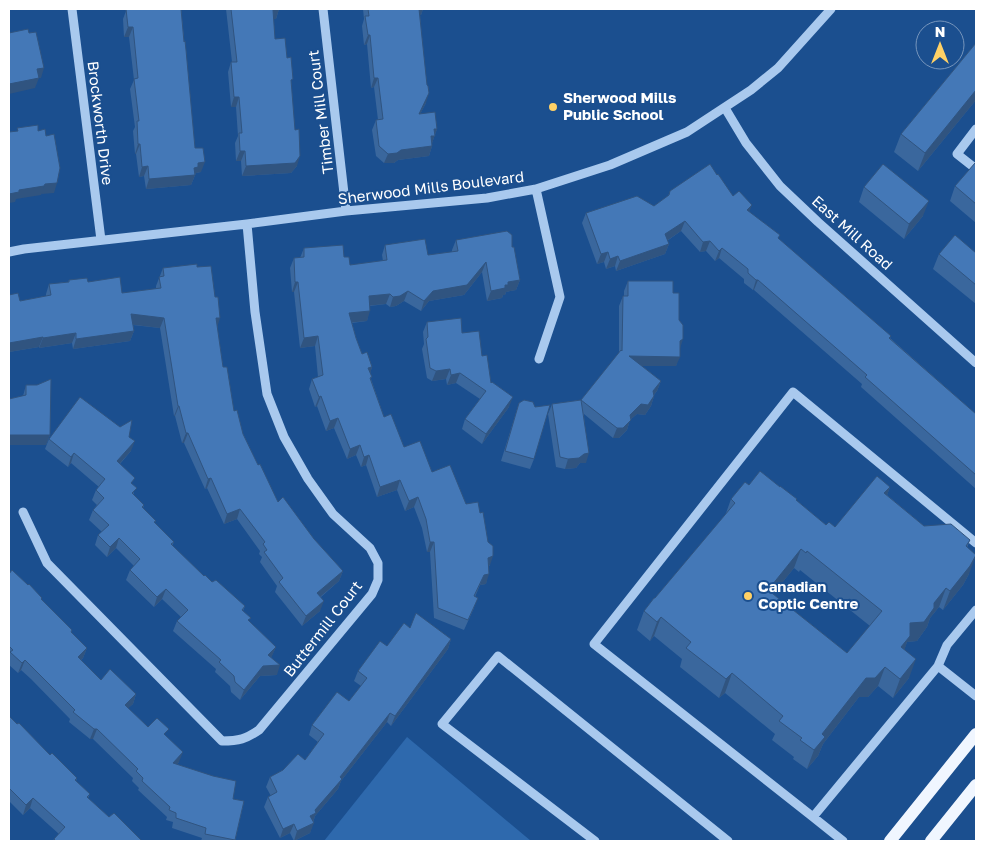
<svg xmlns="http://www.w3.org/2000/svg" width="985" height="850" font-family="'Golos Text',sans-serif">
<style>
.green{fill:#2e69ad}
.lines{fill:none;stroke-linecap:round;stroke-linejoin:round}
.minor{stroke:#a9c9ee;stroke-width:9}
.major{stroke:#f0f6ff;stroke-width:12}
.wall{fill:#3a679d;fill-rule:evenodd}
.shaded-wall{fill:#305480}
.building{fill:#4478b7;stroke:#305480;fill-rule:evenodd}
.poi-dot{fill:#ffd166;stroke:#1b4f8f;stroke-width:2}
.labels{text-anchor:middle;stroke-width:4;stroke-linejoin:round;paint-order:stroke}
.poi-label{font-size:15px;font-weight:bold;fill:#fff;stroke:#1b4f8f;text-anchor:start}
.street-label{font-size:15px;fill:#fff;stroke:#1b4f8f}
</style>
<rect width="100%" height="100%" fill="#1b4f8f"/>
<path class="green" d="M407,737L531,841H324Z"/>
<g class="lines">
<path class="minor" d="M72,9L101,240
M323,9L346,211
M725,108L746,143L780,186L818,222L976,363
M976,129L957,154L976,169
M536,189L560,297L539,359
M9,252L24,249L247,224L346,211L487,198L536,189L610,165L687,132L751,90L778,68L831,9
M23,512L47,563L222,741C239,741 246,739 259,730L372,594L378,580V563L370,548L333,514L308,479L284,437L267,394L255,312L247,224
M938,666L976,696
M813,817L938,666L947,645L976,610
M595,841L442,724L498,656L728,841
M843,841L813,817L594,644L793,392L976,543"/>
<path class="major" d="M890,841L976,734
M931,841L976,785"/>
</g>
<path class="wall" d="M125,9H181L195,148L201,172L196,173L191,185L146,189L144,176L139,177L136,154H135L133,131L135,127L130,89L134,80L129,37H124L123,19L126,11Z
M226,9H279L276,19H273L275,39L287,58L291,83L297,166L291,173L242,176L241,161H236L235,143L238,136L236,107H231L228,72L231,62H232Z
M363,9H423L421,15H420L426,103L420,114L437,129L432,143V146L429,156L398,160L394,163H384L376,156L372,130L376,120H378L374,87L371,88L367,44L364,45L362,26L364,19Z
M976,43V100L918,171L894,152L901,134Z
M976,165V223L950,201L955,186Z
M717,175L733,196L778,239L891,336L890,338L976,414V489L861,387L862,384L754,290H753L744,283V279L719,258L715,261L706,251L700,252L681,231L667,241L669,244L665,254L616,271L615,266L606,269L604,262L597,264L582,223L586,213L654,206L668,196L670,191Z
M864,187L923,216L904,239L859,202Z
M456,240L512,247L520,280L516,290L506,292L505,295H503L502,298L487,301L482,272L464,295L429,301L421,311L404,301L396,306L390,307L386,304L370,306L367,321L352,323L356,338L362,354L372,367L370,373L371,379L384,417L404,447L432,472L490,565L489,566L486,584L480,585L475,597L474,608L464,630L434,618L430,552H427L422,528L414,507L405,511L397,490L377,497L366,465L361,467L356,455L347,459L334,428L326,431L317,406L315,407L309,389L312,379L318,377L315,346L300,348L294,292H292L290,268L294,258H300L304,248L344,257L350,265L383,261L382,255L385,245L428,255L452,252V250Z
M976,253V304L933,269L939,254Z
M197,267L217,326L223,367L234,411L243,434L258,465L278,502L314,539L343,571L339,581L321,597L320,611L302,626L275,592L277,586L260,562L262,557L259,554L260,551L237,519L224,524L207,488L205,489L184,443H182L175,416H174L160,328L133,325L134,331L130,341L73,349L72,343L39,348V347L9,352V295L20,301L46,296V294L49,284L68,282L69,280L88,282L122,293L156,289V286L163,268Z
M628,281L673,293L680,349L676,366H642L661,381L657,391L654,395V396L651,406L645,415L637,414L630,420L627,430L619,438H613L584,414L586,463H580L576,468L565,469L556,467L548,414L552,404L581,400L619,353V306L623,296H624V291Z
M427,322L462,333L482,356L491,383L509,407L482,444L462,429L465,419L480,399L456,383L447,385L446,379L432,381L427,378L422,349L424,344L423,332Z
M26,385L50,435L46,445H9V446V399L23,396Z
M519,403L534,459L530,469L501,461Z
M129,437L131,451L120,464L132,484L134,495L144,505L143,508L155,523L174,542L172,546L204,576L245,606L243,611L249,621L276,647L271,657L277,675L260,676L240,700L231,692L230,686L215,672L216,669L173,631L177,621L181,617L162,599L154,607L126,580L130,570L134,566L116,548L107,557L95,545L98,535L102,532L89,520L93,510L97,505L92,500L96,490L99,487L71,463L68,467L45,449L49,439Z
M749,485L796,500L826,525L835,527L890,487L887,495L924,526L970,540L967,548L969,574L963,585L943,610L939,607L930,618L927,627L917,641L907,642L904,650L909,678L893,698L878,686L868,697H859L823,744L818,756L807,769L793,759L794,757L772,740L775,734L725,693L719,698L680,667L682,659L654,636L650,641L637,630L644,611L655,598L725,516L731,499ZM794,568L799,572L800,570L870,626L847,653L773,594Z
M9,574L42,598V600L71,633L87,648L83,658L81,660L101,680L136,694L133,704L128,708L148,727L166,736L179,762L177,764L233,799L244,801L235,841H201L202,838L172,828L173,822L166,820L167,817L138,790L139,788L132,781L133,778L93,739H90L69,722L70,719L31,679L21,670L18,673L9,665Z
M410,628L451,639L448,649L391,726L387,722L341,781L338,789L315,816L310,833L294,841L290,833L280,838L264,807L268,797L271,796L266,787L270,777L305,760L318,742L309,735L312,725L349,701L361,686L354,681L358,671L387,646Z
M9,716L50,755L77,778L76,781L90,794L88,798L109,817L141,840L140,841H53L54,839L59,834L30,808L23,815L9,801Z"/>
<path class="shaded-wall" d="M279,9L276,19L269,20L273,10Z
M417,9H423L421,15L415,16Z
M128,27H133L129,37H124Z
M368,35H370L367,44L364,45Z
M44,68L41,78H39L35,88L9,94V84L37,69Z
M374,78H378L374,87L371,88Z
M976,90V100L918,171L925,153Z
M429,93L426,103L415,124L419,114Z
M234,97H239L236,107H231Z
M434,129H437L431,146H427Z
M138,144H140L136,154H135Z
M432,146L429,156L398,160L394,163H384L388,154L401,150Z
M240,151H245L241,161H236Z
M300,156L297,166L291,173L242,176L246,166Z
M205,162L201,172L196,173L191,185L146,189L149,179L194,168L198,163Z
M148,166L144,176L139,177L142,167Z
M57,183L54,193L41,194L45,184Z
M44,186L41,195L16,199L15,202L9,203V194L19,190Z
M929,201L923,216L904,239L909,224Z
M752,205L748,215L747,210Z
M685,221L681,231L662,244L665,234Z
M710,241L706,251L700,252L703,242Z
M669,244L665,254L616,271L620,261Z
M722,248L719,258L715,261L719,251Z
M608,252L604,262L597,264L601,254Z
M618,256L615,266L606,269L610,259Z
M486,262L482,272L464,295L429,301L421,311L424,301L433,291Z
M520,280L516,290L506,292L505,295H503L502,298L487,301L491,291L505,285L508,282Z
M756,280H758L754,290H753Z
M295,282H298L294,292H292Z
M408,291L404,301L396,306L390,307L393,297Z
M390,294L386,304L365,306L369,296Z
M370,311L367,321L346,323L349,313Z
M131,314L164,318L160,328L127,324Z
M216,318H220L217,328Z
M134,331L130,341L73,349L76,339Z
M76,333L72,343L39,348L43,338Z
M318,336L315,346L300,348L304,338Z
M43,337L39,347L9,352V343Z
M683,339L680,349V341Z
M629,356L680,357L676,366H625Z
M372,367L369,377L368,368Z
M450,369L446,379L432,381L436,371Z
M460,373L456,383L447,385L451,375Z
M661,381L657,391L649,401L653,391Z
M321,396L317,406L315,407L319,397Z
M654,396L651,406L645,415L637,414L630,420L627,430L619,438H613L617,428L641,404Z
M513,397L509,407L482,444L486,434Z
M178,406H179L175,416H174Z
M338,418L334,428L326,431L330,421Z
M186,433H188L184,443H182Z
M9,435H50L46,445H9V446Z
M135,441L131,451L113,471L117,461Z
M360,445L356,455L347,459L350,449Z
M74,453L71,463L68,467L71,457Z
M589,453L586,463H580L576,468L565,469L568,459L584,454Z
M369,455L366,465L361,467L364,457Z
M211,478L207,488L205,489L208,479Z
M400,480L397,490L377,497L380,487Z
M890,487L883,506L884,493Z
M418,497L414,507L405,511L409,501Z
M240,509L237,519L224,524L227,514Z
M119,538L116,548L107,557L110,547Z
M430,542H434L430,552H427Z
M801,549L794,568L761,609L768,590Z
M976,555L969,574L963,585L943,610L950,591Z
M493,556L490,565L485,568L488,558Z
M343,571L339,581L314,602L317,593Z
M489,574L486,584L480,585L471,606L484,575Z
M946,588L939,607L930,618L927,627L917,641L907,642L903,655L901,647L910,623L934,603Z
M166,589L162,599L154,607L157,597Z
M324,601L320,611L302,626L306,616Z
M661,617L654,636L650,641L657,622Z
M451,639L448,649L391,726L395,716Z
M276,647L272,656L265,665L268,655Z
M87,648L83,658L74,667L78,657Z
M916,659L909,678L893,698L900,679Z
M25,660L21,670L18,673L22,663Z
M280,665L277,675L260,676L240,700L244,690L263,666Z
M885,667L878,686L868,697H859L823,744L818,756L807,769L814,750L822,734L866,678Z
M732,673L725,693L719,698L726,679Z
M136,694L133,704L121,715L125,705Z
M390,713L387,722L341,781L338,789L315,816L313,822L310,816Z
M94,729H97L93,739H90Z
M183,752L179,762L170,773L173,763Z
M33,798L30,808L23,815L26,805Z
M314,823L310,833L294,841L297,831Z
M294,824L290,833L280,838L283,829Z"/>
<path class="building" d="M126,9H181L184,42L185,41L186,50L195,148H203L205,162L198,163V167L194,168L195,175L149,179L148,166L142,167L140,144H138L137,121H139L134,79L138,78L133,27H128Z
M231,9H279L273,10L275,39L285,38L287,58L291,57L293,79L291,80L295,130L299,129L300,156L295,163L246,166L245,151H240L239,133H242L239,97H234L231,62H237Z
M368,9H419L427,85L428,86L429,93L419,114L435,112L437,129H434L435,136H431L432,146L401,150L397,153L388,154L379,146L376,120L383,119L378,78H374L370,35H368L365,16H369Z
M28,29L29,33L36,32L44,68L37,69L39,78L9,84V33Z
M976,43V90L925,153L901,134Z
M38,125V131L45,129L46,136L54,134L60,168L57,183L45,184L44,186L19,190V192L9,194V132L18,131L17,128Z
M975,163L976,165V204L955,186Z
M710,164L717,175L718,174L733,196L739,191L752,205L747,210L780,235L778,238L891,336L889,338L976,414V475L865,377L867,375L758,280H756L748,273V269L722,248L719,251L710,241L703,242L685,221L665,234L669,244L620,261L618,256L610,259L608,252L601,254L586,213L637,196L654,206L669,195L670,191Z
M883,164L929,201L909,224L864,187Z
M507,231L512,235V247H514L520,280L508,282V285H505V288L491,291L486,262L467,285L433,291L424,301L408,291L400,296L393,297L390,294L369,296L370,311L349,313L356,338L362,354L367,352L372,367L368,368L372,377L370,378L384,417L391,414L404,447L420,441L432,472L450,465L466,504L478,502L480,513L483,512L488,542L493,546V556L488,558L489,574L484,575L474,596L478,598L468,620L438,608L434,542H430L426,519L418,497L409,501L400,480L380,487L369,455L364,457L360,445L350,449L338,418L330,421L321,396L319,397L312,379L323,375L318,336L304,338L298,282H295L294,258L304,257V248L343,245L344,257H349L350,265L387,260L385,245L425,239L428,255L458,251L456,240Z
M955,235L976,253V285L939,254Z
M197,264V267L211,266L215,297H218L220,318H216L223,367H227L234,411L237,410L243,434L258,465L260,464L278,502L283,497L314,539L343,571L317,593L324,601L306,616L279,582L283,578L264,552L267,550L263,544L265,542L240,509L227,514L211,478L208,479L188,433H186L179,406H178L164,318L131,314L134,331L76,339V333L43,338V337L9,343V295L18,293L20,301L51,295L49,284L69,282V280L87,278L88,282L120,277L122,293L161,288L159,277L164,276L163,268Z
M628,281H673V293H679V320L683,325V339L680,341V357L629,356L661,381L653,391L654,396L648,405L641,404L630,415L631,420L623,428H617L581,400L621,350L622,351L623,296H628Z
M461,318L462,333L479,331L482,356L487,355L491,383L492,382L513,397L486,434L465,419L486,391L460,373L451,375L450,369L436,371L430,368L426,339L428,337L427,322Z
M51,379L50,435H9V399L26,395V385H37Z
M80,397L120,427L132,420L129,437L135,441L117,461L135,478L131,483L137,488L132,493L144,505L142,507L156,521L154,522L174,542L171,544L204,576L205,575L212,582L216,580L245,606L242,610L251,618L248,620L276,647L268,655L280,665L263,666L244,690L235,682L234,676L219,662L221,660L177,621L188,610L166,589L157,597L130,570L140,559L119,538L110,547L98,535L109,525L93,510L104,498L96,490L105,479L74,453L71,457L49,439Z
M524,400L533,402L535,407L550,405L534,459L505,451L519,403Z
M581,400L589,453L584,454L579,458L568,459L560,457L552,404Z
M760,471L780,487V486L797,499L796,500L826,525L829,522L835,527L877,476L890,487L884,493L924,526L951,524L970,540L966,546L976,555L970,566L950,591L946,588L934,603V608L924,622L910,623V636L901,647L916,659L900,679L885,667L875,678H866L822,734L825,737L814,750L800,740L802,738L779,721L783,716L732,673L726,679L686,648L691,642L661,617L657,622L644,611L654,598H655L735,503L731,499L745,482L749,485ZM801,549L806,553L807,551L882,611L847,653L768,590Z
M12,570L28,585L29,584L42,598L41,599L72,630L71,632L87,648L78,657L101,680L110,669L136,694L125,705L148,727L157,718L169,729L164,734L183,752L173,763L213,776L236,781L233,799L244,801L235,840L205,834L206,828L176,818V813L169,810L170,807L142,781L143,778L136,771L138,769L97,729H94L73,712L75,710L25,660L22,663L10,652L13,650L9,646V574Z
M416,613L451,639L395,716L390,713L340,777L342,779L315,810L316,813L310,816L314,823L297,831L294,824L283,829L268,797L277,792L270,777L283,770L298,754L305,760L324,734L312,725L337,692L349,701L367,678L358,671L380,641L387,646L404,623L410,628Z
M9,716L17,724L19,723L50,755L52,753L77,778L75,780L90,794L87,797L109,817L114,813L141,840L140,841H56L54,839L65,827L33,798L26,805L9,788Z"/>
<g class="poi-dot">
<circle cx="553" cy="107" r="5"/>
<circle cx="748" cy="596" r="5"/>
</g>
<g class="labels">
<g class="poi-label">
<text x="563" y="103">Sherwood Mills<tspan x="563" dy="17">Public School</tspan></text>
<text x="758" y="592">Canadian<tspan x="758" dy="17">Coptic Centre</tspan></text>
</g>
<g class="street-label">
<text transform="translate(321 112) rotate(-97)" y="5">Timber Mill Court</text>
<text transform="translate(100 123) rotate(83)" y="5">Brockworth Drive</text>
<text transform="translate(431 188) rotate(-7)" y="5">Sherwood Mills Boulevard</text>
<text transform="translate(852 233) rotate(42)" y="5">East Mill Road</text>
<text transform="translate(323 629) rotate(-52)" y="5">Buttermill Court</text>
</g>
</g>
<rect width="985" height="850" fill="none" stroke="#ffffff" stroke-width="20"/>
<g transform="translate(940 45)"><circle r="24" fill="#1b4f8f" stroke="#7695bc"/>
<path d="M0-4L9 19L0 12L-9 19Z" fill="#ffd166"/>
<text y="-8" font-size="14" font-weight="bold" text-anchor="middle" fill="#ffffff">N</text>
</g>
</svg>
